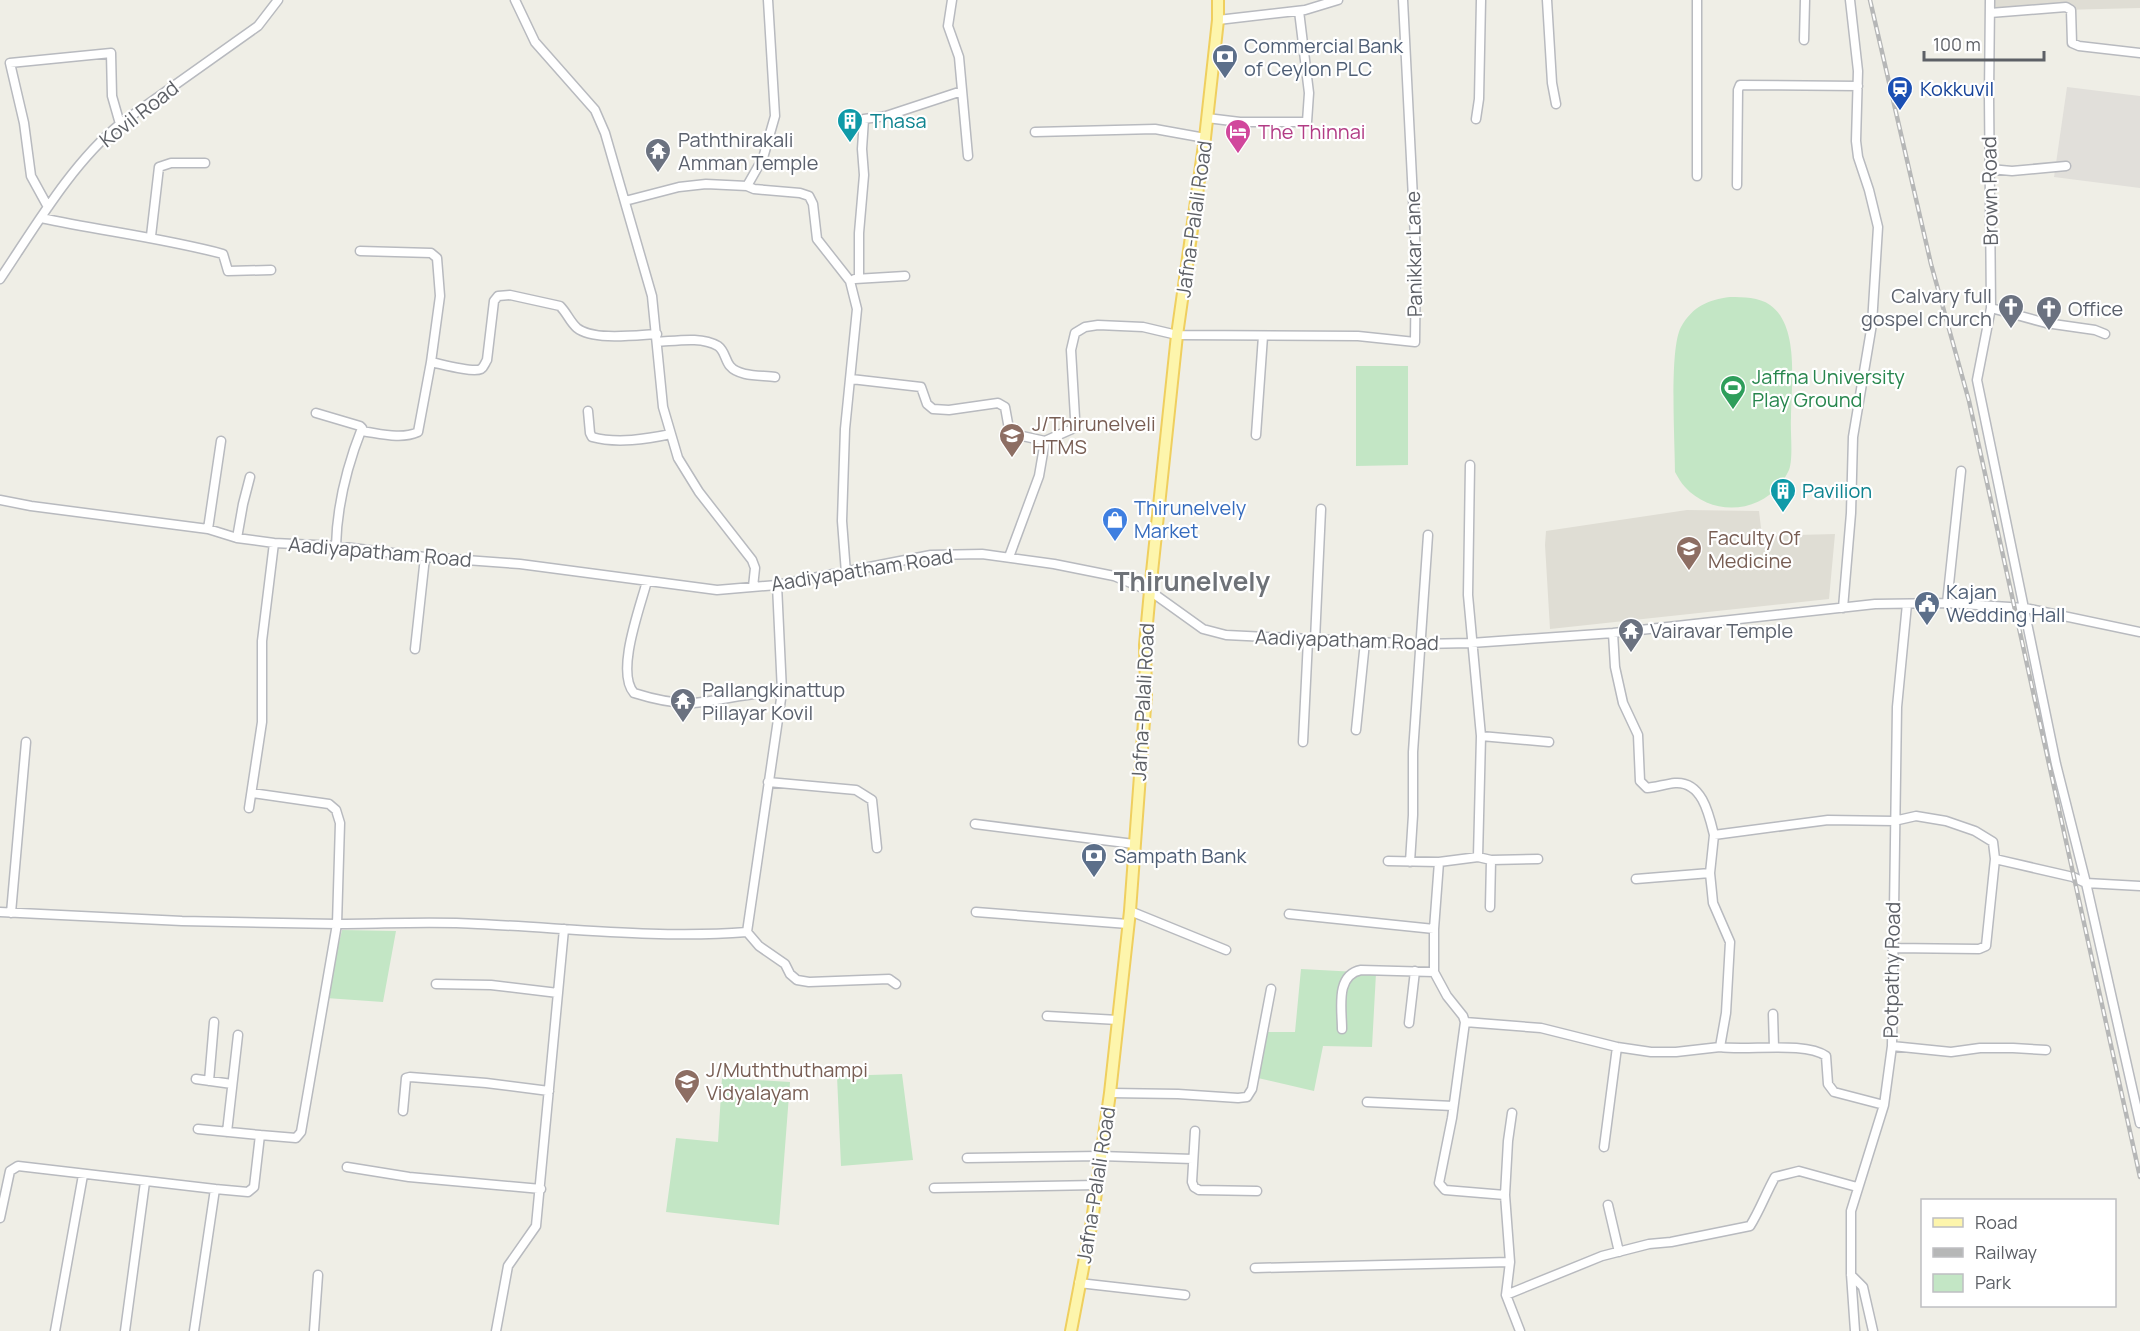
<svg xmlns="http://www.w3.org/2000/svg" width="2140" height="1331" font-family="Manrope,sans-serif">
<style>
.industrial{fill:#e1dfda}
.education{fill:#dfddd4}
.green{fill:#c3e6c5}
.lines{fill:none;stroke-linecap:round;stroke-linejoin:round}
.minor-casing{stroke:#b8babf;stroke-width:11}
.major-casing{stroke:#efcf5f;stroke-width:14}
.minor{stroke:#fff;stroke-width:8}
.major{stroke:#fdf5ac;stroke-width:10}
.rail-casing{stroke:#b6b7b7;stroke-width:4.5}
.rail{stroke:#fff;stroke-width:2;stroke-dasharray:7;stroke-linecap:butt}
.labels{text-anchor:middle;stroke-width:4.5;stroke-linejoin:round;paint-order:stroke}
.service-label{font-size:20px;fill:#4e5e75;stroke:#fff;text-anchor:start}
.transit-label{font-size:20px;fill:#164399;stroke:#fff;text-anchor:start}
.street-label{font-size:20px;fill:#5d6066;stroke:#fff}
.culture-label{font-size:20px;fill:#0d838f;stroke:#fff;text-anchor:start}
.hotel-label{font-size:20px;fill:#b23c85;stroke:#fff;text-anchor:start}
.worship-label{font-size:20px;fill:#5b616d;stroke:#fff;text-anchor:start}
.leisure-label{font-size:20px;fill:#27864d;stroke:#fff;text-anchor:start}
.education-label{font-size:20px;fill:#785e54;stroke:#fff;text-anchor:start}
.shop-label{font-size:20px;fill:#366cbe;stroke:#fff;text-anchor:start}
.district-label{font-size:26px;font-weight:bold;fill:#6e7278;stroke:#fff}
</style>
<rect width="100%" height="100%" fill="#efeee6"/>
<path class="industrial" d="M2067,87L2140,96V188L2054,177Z"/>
<path class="education" d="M1990,0H2140V8L1988,12Z
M1687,510L1759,511L1762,536L1835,534L1829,599L1550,629L1545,545L1546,531Z"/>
<path class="green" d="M1730,297C1743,297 1759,297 1770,305C1800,326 1791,386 1791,418C1790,431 1794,462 1788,472C1769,512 1715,520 1685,487C1681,483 1678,477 1675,472C1675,442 1669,349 1681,327C1693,306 1708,300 1730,297Z
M1356,366H1408V465L1356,466Z
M342,930L396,931L383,1002L326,998Z
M1301,969L1376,973L1372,1047L1323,1046L1314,1091L1258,1078L1264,1032H1295Z
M902,1074L913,1160L841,1166L837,1076Z
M722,1078L790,1082L779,1225L666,1212L676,1138L718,1142Z"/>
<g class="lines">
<defs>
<path id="minor" d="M515,0L535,42L595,110L605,133L652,296L663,407L678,458L699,492L752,560L755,568L753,587
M952,0L948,26L959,57L968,156
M1547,0L1552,83L1556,104
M1697,0V176
M1990,0L1989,96L1991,308L1977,380L2056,764L2086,883L2140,1123
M1990,13L2066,7L2071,10L2072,43L2079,46L2140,53
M1218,20L1305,10L1338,0
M1804,40L1805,0
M1207,118L1240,122H1307L1309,93L1299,11
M1476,119L1479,99L1481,0
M1035,132L1155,129L1205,138
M1990,169L2012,171L2066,166
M1737,185L1738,90L1740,85L1858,86
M747,186L754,189L800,193L809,196L813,204L817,239L850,281L857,309L845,429L842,521L846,573
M625,201L679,187L706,184L747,186L763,158L775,116L768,0
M48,207L31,176L24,123L10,63L111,53L112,96L120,124
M41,218C102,231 163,238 223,254L228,271L271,270
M151,236L159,167L171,163H205
M360,251L431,253L437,258L440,296L431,362L418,432C401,440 378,433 361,431
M859,278V233L864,175L862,149L864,119L886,116L962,91
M0,279C35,227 72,163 120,124L258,26L278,0
M855,279L905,276
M1991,308L2046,323L2095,330L2105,334
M657,342C676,341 701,336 718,346C725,351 725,360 730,366C739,377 762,375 775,377
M431,362C441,364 473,373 481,369C484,367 485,363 487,360L494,301L498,296L510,295L560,306C567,313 570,322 577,328C593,341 637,335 657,334
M851,379L921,387L927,404L933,409L949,410L998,403L1005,407L1009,429L1013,434L1045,441
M588,411L590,433L592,437C617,444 647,439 671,434
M316,413L360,426L362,428C347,466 337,505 336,546
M1256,435L1263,336
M1470,465L1468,595L1481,736L1478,857
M0,500L31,506L208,529L237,538L274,543L336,546L425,557L520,564L717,590L777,585L931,555L982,554L1054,564L1114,576L1150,591L1203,629L1226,635L1419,644L1471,643L1613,633L1875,604L1947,603L2025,608L2140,632
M208,529L221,441
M237,538L243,504L250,477
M1009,557L1039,476L1045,441L1072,429L1075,418L1071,350L1075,333L1085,327L1098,325L1143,327L1177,335L1358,336L1415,342L1416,258L1403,0
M647,581C641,605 615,672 634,693C653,699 674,704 694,703C724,700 752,692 782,692
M1947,603L1961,471
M1843,608L1851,513L1853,437L1872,324L1878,227L1869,190L1858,157L1856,141L1858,71L1850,0
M1613,633L1615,667L1623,703L1638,735L1640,781L1647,788C1656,787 1666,784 1675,783C1702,781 1709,814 1714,835L1828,820L1894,821L1916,816L1946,821L1975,831L1993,842L1995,859L1986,946L1979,949L1892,948
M1315,640L1321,509
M415,649L425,557
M1356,730L1365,642
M1481,736L1549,742
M1303,742L1308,640
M768,782L856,790L872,800L877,848
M252,793L329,804L336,810L340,823L337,924C384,924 431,921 478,924C568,928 658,939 747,932L782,692L777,585
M249,808L262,722V641L274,543
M975,824L1134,844
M1714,835L1710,873L1713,903L1730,942L1726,1013L1720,1047C1747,1051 1805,1041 1826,1056L1828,1084L1834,1092L1884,1105
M1995,859L2073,877L2086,883L2140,886
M1388,861L1439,862L1478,857L1491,860L1538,859
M1410,862L1413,815V752L1428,535
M1439,862L1434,929V972L1447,996L1463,1016L1465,1022L1452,1118L1439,1183L1445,1190L1505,1195L1510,1262L1506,1295L1520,1331
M1636,879L1710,873
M1490,907L1491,860
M1130,911L1226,950
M0,912L182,921L337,924L301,1132L296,1138L260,1135L254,1187L248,1192L215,1189L18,1166L10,1171L0,1218
M976,912L1128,924
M11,913L26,742
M1289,914L1434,929
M747,932L759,946L785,964L790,974L797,980L809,982L889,979L896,984
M436,984L491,985L558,993
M1773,1014L1774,1047
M1047,1016L1118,1020
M1465,1022L1541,1028L1617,1047L1651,1052H1676L1720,1047
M1409,1023L1415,971
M1342,1029C1342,1009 1335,975 1361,970L1434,972
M1892,1046L1951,1052L1980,1048H2013L2046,1050
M196,1079L232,1084
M209,1081L214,1022
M1110,1093L1178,1094L1238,1098L1247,1097L1252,1089L1271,989
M1367,1102L1453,1106
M403,1111L406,1078L410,1077L486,1083L549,1091
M198,1129L260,1135
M1195,1131L1192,1182L1194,1187L1199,1190L1257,1191
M227,1132L238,1035
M1604,1147L1617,1047
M967,1158L1100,1156L1193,1159
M347,1167L409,1177L541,1189
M934,1188L1097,1185
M1505,1195L1508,1141L1512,1113
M1608,1205L1619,1252
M1255,1268L1510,1262
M1851,1275L1863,1287L1873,1331
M1079,1283L1185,1295
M1506,1295L1602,1256L1649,1244L1671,1242L1750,1226C1760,1210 1766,1193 1775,1177L1799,1171L1857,1187
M55,1331L83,1175
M125,1331L145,1182
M194,1331L215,1189
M314,1331L318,1275
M496,1331L508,1266L536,1226L564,929
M1855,1331L1851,1274V1211L1884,1105L1892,1046L1897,707L1907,604"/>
<path id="major" d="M1071,1331L1092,1221L1110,1093L1130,911L1146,694L1145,645L1150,591L1177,335L1205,138L1218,20V0"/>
</defs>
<use href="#minor" class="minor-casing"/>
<use href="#major" class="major-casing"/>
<use href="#minor" class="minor"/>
<use href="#major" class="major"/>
<defs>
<path id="rail" d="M1870,0L1931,264L1969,401L2140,1177"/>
</defs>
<use href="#rail" class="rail-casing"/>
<use href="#rail" class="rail"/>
</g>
<defs>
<symbol id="bank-pin" viewBox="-11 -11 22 30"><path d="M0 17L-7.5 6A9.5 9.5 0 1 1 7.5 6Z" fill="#5c6f8a" stroke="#fff"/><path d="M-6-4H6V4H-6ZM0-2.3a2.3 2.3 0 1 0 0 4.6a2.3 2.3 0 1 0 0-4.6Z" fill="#fff"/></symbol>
<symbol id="station-pin" viewBox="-11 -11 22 30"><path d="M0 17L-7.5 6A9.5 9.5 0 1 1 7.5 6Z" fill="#1a4fb4" stroke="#fff"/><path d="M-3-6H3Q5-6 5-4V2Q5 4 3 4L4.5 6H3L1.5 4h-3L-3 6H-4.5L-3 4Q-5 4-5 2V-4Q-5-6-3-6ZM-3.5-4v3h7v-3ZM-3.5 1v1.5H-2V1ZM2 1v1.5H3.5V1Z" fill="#fff"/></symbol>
<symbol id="building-pin" viewBox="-11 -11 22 30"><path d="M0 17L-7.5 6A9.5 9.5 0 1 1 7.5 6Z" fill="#0f9aa8" stroke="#fff"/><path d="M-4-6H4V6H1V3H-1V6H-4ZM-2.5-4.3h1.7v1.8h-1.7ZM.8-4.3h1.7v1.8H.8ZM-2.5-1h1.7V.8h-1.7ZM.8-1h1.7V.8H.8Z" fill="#fff"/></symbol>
<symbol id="hotel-pin" viewBox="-11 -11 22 30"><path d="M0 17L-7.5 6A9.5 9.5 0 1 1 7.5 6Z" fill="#d1479c" stroke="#fff"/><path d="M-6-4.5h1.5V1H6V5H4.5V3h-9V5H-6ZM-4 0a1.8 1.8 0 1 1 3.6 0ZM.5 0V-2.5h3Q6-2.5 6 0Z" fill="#fff"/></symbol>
<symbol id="temple-pin" viewBox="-11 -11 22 30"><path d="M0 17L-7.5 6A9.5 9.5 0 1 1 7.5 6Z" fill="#6b7280" stroke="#fff"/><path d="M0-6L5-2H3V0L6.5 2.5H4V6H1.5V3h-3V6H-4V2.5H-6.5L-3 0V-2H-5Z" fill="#fff"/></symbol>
<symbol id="church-pin" viewBox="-11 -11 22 30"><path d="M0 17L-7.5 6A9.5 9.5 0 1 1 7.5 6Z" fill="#6b7280" stroke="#fff"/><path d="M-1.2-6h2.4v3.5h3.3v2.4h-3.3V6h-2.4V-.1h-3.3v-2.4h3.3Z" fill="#fff"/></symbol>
<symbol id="stadium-pin" viewBox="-11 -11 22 30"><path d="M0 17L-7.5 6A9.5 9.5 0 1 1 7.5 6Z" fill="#2e9e5b" stroke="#fff"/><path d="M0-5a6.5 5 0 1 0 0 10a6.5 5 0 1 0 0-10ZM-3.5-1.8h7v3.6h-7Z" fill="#fff"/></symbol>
<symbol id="school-pin" viewBox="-11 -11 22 30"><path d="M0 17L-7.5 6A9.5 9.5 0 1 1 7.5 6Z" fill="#8d6e63" stroke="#fff"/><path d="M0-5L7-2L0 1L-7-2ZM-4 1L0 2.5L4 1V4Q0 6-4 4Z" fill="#fff"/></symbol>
<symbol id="shop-pin" viewBox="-11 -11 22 30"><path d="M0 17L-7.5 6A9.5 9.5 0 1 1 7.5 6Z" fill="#3f7fe0" stroke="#fff"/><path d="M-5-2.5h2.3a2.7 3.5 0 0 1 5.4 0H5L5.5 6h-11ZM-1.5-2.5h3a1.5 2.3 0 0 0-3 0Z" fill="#fff"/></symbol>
<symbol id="university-pin" viewBox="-11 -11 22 30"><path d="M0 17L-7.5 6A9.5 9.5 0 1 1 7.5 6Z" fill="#8d6e63" stroke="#fff"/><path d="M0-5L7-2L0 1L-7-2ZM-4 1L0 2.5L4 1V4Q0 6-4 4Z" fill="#fff"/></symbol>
<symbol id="civic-pin" viewBox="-11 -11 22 30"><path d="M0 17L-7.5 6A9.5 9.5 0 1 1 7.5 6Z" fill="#5c6f8a" stroke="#fff"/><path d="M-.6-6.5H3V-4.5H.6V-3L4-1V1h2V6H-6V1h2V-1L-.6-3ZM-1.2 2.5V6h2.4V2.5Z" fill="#fff"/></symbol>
</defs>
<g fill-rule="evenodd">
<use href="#bank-pin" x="1210" y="42" width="30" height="40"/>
<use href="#station-pin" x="1885" y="74" width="30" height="40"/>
<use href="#building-pin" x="835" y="106" width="30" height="40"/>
<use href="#hotel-pin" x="1223" y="117" width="30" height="40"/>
<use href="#temple-pin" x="643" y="136" width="30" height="40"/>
<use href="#church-pin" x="1996" y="292" width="30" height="40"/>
<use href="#church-pin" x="2034" y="294" width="30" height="40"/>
<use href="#stadium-pin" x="1718" y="373" width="30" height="40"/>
<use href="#school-pin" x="997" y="421" width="30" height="40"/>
<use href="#building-pin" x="1768" y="476" width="30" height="40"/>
<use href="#shop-pin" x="1100" y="505" width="30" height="40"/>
<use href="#university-pin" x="1674" y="534" width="30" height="40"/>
<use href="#civic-pin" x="1912" y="589" width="30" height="40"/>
<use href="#temple-pin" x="1616" y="616" width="30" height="40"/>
<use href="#temple-pin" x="668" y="686" width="30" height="40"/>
<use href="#bank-pin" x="1079" y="841" width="30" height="40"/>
<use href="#school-pin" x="672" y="1067" width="30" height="40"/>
</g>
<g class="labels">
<g class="service-label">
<text x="1244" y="53">Commercial Bank<tspan x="1244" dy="23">of Ceylon PLC</tspan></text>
<text x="1946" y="599">Kajan<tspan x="1946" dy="23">Wedding Hall</tspan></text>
<text x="1114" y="863">Sampath Bank</text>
</g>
<g class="transit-label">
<text x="1920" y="96">Kokkuvil</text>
</g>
<g class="street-label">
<text transform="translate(139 114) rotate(-38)" y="7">Kovil Road</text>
<text transform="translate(1990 191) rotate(-91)" y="7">Brown Road</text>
<text transform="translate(1194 219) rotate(-82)" y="7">Jafna-Palali Road</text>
<text transform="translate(1414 254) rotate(-91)" y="7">Panikkar Lane</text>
<text transform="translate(380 552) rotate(5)" y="7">Aadiyapatham Road</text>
<text transform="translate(862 570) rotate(-9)" y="7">Aadiyapatham Road</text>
<text transform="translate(1347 640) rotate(2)" y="7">Aadiyapatham Road</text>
<text transform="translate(1143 702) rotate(-87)" y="7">Jafna-Palali Road</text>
<text transform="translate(1892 970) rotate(-89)" y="7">Potpathy Road</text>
<text transform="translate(1096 1185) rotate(-81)" y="7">Jafna-Palali Road</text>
</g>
<g class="culture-label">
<text x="870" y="128">Thasa</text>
<text x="1802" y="498">Pavilion</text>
</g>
<g class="hotel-label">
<text x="1258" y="139">The Thinnai</text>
</g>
<g class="worship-label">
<text x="678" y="147">Paththirakali<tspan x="678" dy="23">Amman Temple</tspan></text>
<text x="1992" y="303" text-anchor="end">Calvary full<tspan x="1992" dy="23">gospel church</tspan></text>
<text x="2068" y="316">Office</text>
<text x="1650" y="638">Vairavar Temple</text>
<text x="702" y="697">Pallangkinattup<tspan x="702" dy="23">Pillayar Kovil</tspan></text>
</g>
<g class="leisure-label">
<text x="1752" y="384">Jaffna University<tspan x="1752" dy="23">Play Ground</tspan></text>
</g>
<g class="education-label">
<text x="1032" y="431">J/Thirunelveli<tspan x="1032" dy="23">HTMS</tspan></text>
<text x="1708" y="545">Faculty Of<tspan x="1708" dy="23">Medicine</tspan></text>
<text x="706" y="1077">J/Muththuthampi<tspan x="706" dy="23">Vidyalayam</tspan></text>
</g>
<g class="shop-label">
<text x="1134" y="515">Thirunelvely<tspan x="1134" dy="23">Market</tspan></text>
</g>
<g class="district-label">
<text x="1192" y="591">Thirunelvely</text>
</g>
</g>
<rect x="1921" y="1199" width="195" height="108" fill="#ffffff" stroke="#bebfc2" stroke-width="1.5"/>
<rect x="1933" y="1218" width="30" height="9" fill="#fdf5ac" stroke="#bebfc2" stroke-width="1.5"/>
<text x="1975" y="1229" font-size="18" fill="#5d6066">Road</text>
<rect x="1933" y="1248" width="30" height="9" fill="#b6b7b7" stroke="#bebfc2" stroke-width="1.5"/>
<text x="1975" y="1259" font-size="18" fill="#5d6066">Railway</text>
<rect x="1933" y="1274" width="30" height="18" fill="#c3e6c5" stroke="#bebfc2" stroke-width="1.5"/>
<text x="1975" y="1289" font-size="18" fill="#5d6066">Park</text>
<path d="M1924 51v9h120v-9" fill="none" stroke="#5d6066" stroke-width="3"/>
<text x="1933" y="51" font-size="18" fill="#5d6066" stroke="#ffffff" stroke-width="4.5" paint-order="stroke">100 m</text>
</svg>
